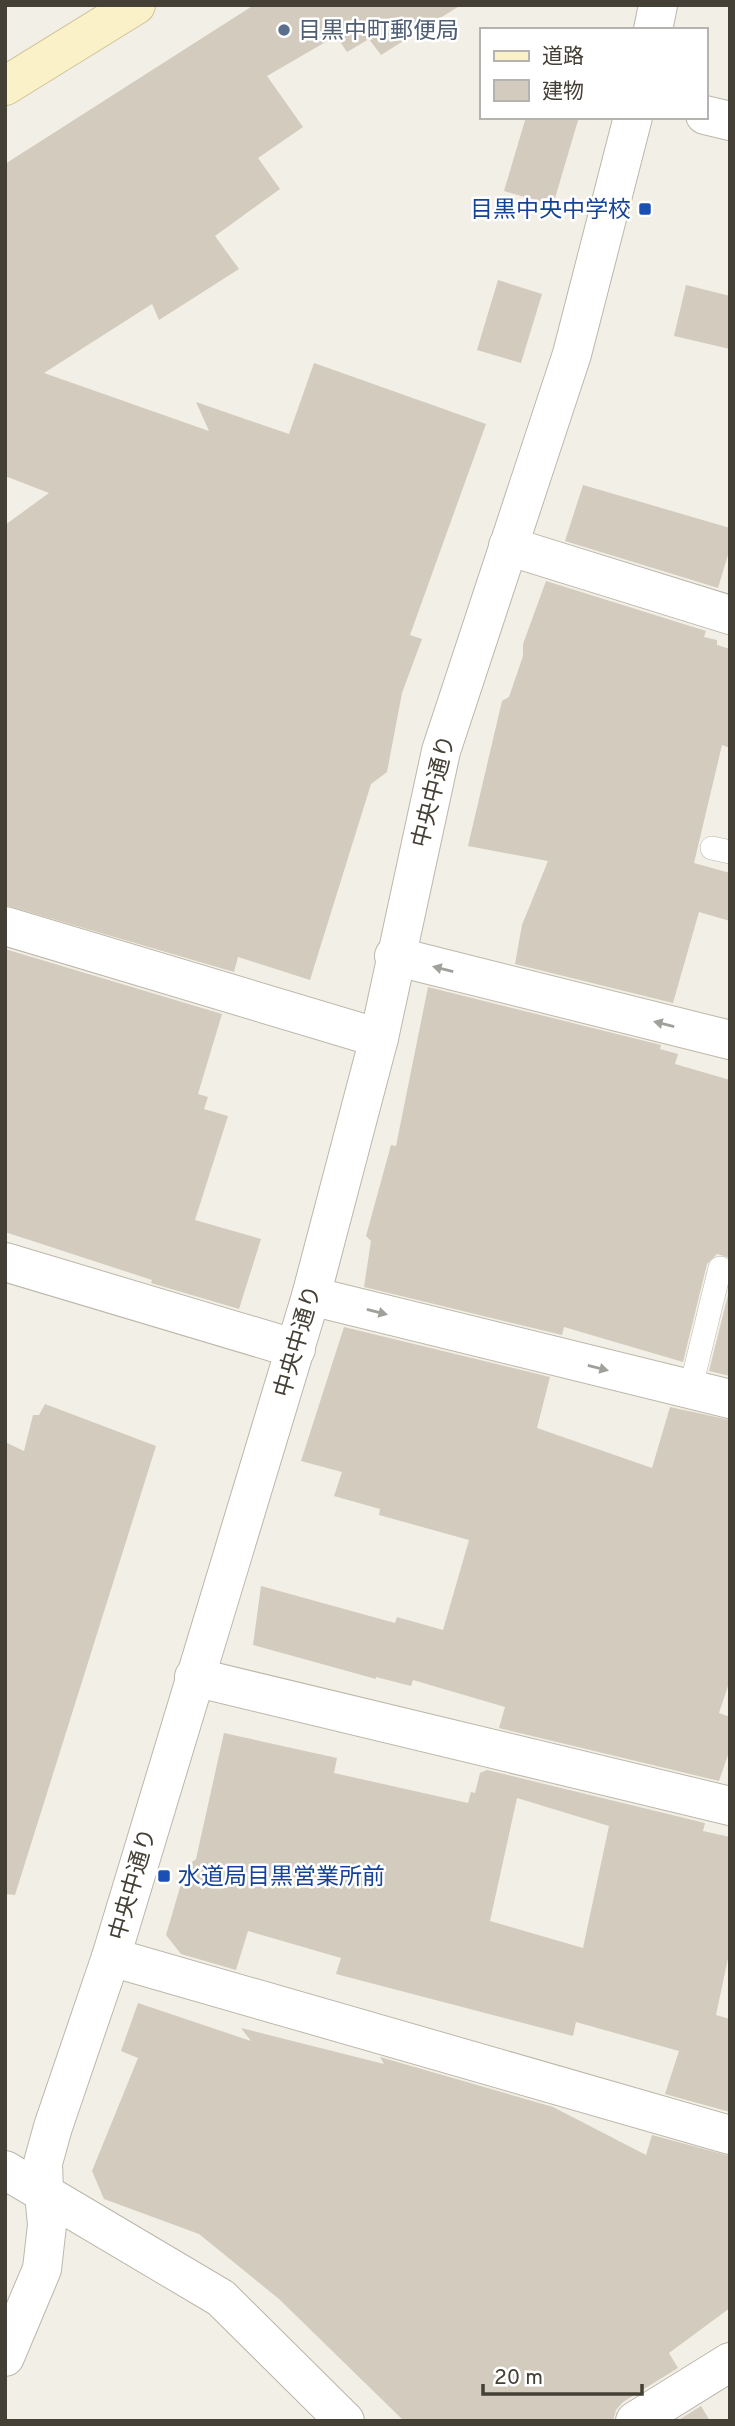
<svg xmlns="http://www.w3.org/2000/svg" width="735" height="2426" font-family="Overpass,'Noto Sans JP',sans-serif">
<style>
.building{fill:#d3cbbd;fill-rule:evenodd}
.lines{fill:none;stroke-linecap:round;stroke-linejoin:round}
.service-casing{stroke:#bdb7aa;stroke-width:24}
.minor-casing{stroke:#bdb7aa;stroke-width:40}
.tertiary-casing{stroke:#bdb7aa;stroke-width:40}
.secondary-casing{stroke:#cfc399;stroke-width:40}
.service{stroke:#fff;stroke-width:23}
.minor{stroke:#fff;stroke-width:38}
.tertiary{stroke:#fff;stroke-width:38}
.secondary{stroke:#fbf1c8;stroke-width:38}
.oneway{fill:#a2a09a}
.service-dot{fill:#5c6f8a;stroke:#fff;stroke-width:2.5}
.transit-dot{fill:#1a4fb4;stroke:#fff;stroke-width:2.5}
.labels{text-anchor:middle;stroke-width:5;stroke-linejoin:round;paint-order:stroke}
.service-label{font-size:23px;fill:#4e5e75;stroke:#fff;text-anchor:start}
.transit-label{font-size:23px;fill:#164399;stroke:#fff;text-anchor:end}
.street-label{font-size:23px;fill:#454036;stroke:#fff}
</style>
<rect width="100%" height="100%" fill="#f2efe7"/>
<path class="building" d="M254,5H461L381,55L369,39L347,52L336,36L267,76L303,127L258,158L280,189L215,236L239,269L159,320L152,304L44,373L209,431L196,402L289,434L314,363L486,424L410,635L422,639L402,693L387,772L371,784L310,980L238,957L234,972L5,905V525L49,493L5,476V164Z
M526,117H579L553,205L504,191Z
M498,280L542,294L521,363L477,350Z
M686,285L730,296V349L674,336Z
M583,485L730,528V548L718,588L565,541Z
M546,581L706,631L704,637L717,640V645L730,649V748L722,745L694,863L730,873V921L699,912L673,1003L515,964L522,925L548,861L468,846L502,701L509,697L523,656V644Z
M5,949L222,1014L198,1094L208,1097L204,1109L228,1116L195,1220L261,1239L239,1309L151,1283L152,1280L5,1232Z
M428,987L661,1045L660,1049L678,1054L675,1064L730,1080V1258L717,1254L707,1264L683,1362L564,1327L562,1335L364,1287L371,1241L366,1236L391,1145L396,1146Z
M730,1287V1376L709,1371Z
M344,1327L550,1377L537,1428L652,1468L670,1407L730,1420V1680L719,1713L730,1717V1749L719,1781L499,1728L505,1707L413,1680L411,1686L376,1677V1679L253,1645L261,1586L395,1623L397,1617L443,1630L469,1540L379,1515L380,1509L334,1496L342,1472L301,1461Z
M45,1404L156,1446L15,1895L5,1894V1442L24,1451L33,1415H39Z
M224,1733L337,1758L334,1773L468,1803L471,1792L475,1793L480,1773L487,1770L705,1823L703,1831L730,1837V1949L716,2015L730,2019V2112L665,2094L679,2051L576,2022L573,2036L336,1974L341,1958L248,1931L236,1970L181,1954L166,1935L186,1867L196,1859ZM517,1798L609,1826L583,1948L490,1921Z
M138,2003L251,2041L241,2028L384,2064L380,2057L553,2107L646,2155L652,2135L730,2156V2308L669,2353L678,2368L623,2402L616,2410L613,2421H404L279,2299L199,2234L104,2199L92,2171L138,2058L121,2051Z
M701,2406L710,2421H677Z"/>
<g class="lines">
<defs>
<path id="service" d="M712,848L730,852
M690,1391L720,1268"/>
<path id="minor" d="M705,115L730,121
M508,546L730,615
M5,926L379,1038
M394,956L730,1040
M5,1262L296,1349
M311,1296L730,1399
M194,1677L730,1806
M111,1957L730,2135
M5,2357L42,2269L47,2225L44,2193
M635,2421L730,2362"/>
<path id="tertiary" d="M653,30L658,5
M5,2170L221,2298L345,2421
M44,2193L43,2163L53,2127L111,1957L311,1296L379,1038L441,751L572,354L633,117"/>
<path id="secondary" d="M5,86L136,5"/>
</defs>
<use href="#service" class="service-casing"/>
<use href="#minor" class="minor-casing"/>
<use href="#tertiary" class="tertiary-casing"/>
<use href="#secondary" class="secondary-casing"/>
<use href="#service" class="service"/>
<use href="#minor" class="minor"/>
<use href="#tertiary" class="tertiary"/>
<use href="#secondary" class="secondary"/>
</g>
<defs><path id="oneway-solid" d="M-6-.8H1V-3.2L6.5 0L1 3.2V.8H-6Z" transform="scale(1.75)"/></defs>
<g class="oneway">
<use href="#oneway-solid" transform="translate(443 969) rotate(-166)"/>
<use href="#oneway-solid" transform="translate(664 1024) rotate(-166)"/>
<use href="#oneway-solid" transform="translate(377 1312) rotate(14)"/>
<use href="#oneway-solid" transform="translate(598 1368) rotate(14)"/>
</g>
<circle class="service-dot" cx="284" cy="30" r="7"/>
<g class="transit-dot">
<rect x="638" y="202" width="14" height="14" rx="3.5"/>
<rect x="157" y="1869" width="14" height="14" rx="3.5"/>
</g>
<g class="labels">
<g class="service-label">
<text x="298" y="38">目黒中町郵便局</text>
</g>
<g class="transit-label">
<text x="631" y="217">目黒中央中学校</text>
<text x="178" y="1884" text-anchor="start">水道局目黒営業所前</text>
</g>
<g class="street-label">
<text transform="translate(433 791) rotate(-76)" y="8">中央中通り</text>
<text transform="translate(297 1341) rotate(-74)" y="8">中央中通り</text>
<text transform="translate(132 1884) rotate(-74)" y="8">中央中通り</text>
</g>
</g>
<rect width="735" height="2426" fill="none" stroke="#454036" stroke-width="14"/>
<rect x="480" y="28" width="228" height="91" fill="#ffffff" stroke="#b5b3af" stroke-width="2"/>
<rect x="494" y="51" width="35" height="10" fill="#fbf1c8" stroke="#b5b3af" stroke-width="2"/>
<text x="542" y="63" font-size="21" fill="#454036">道路</text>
<rect x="494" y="80" width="35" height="21" fill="#d3cbbd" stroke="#b5b3af" stroke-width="2"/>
<text x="542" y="98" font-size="21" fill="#454036">建物</text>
<path d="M483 2384v10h159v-10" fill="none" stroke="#454036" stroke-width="3.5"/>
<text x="494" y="2384" font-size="21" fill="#454036" stroke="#ffffff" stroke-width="5" paint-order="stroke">20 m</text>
</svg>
